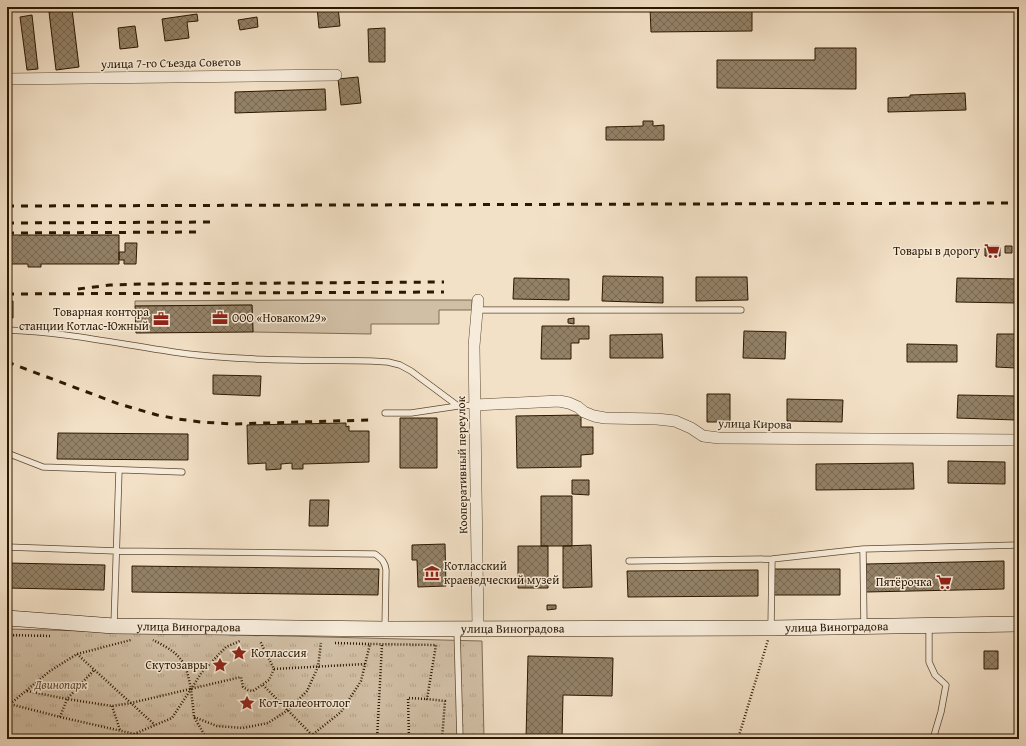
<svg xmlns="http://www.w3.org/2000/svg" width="1026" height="746" font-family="'Gentium Book Plus',serif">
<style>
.grass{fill:#d1bfa5;stroke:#7e6c52}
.park{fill:url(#park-tufts);stroke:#7e6c52}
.building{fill:url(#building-cross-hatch);stroke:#2c1800}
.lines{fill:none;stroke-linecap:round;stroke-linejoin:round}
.service-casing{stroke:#5e4a32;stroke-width:7}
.minor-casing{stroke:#5e4a32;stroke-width:12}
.secondary-casing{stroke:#2c1800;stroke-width:16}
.path{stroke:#2c1800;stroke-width:2.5;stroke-dasharray:1 2;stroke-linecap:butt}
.service{stroke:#f7ecdb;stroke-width:5.5}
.minor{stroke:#f7ecdb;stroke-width:11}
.secondary{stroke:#f7ecdb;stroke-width:15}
.rail{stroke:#2c1800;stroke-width:3;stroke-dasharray:7 7;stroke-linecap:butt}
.labels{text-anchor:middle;stroke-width:3;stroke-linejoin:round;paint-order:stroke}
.street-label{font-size:12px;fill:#2c1800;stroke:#f7ecdb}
.poi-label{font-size:12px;fill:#2c1800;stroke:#f7ecdb;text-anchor:end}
.park-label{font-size:12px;font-style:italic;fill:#5e4a32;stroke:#f7ecdb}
</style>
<defs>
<pattern id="park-tufts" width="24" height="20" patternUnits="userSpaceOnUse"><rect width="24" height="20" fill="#d1bfa5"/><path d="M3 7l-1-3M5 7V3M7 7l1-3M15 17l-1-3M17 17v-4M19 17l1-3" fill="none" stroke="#b4a38c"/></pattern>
<pattern id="building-cross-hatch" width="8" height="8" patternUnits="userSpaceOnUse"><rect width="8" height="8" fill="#938167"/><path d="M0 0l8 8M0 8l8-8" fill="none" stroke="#786952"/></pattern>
</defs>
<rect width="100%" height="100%" fill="#f3e1c7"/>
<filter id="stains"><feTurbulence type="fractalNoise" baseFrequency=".005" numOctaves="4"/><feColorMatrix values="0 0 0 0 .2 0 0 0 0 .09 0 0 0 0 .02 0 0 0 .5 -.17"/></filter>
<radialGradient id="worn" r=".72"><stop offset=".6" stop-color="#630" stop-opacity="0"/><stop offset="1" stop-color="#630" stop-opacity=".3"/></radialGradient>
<path class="grass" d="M304,300H472V310H439V324H371V334L253,332L252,305L135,306V301Z"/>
<path class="park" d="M7,629L482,641L484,739H7Z"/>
<path class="building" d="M317,7H338L340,26L319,28Z
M650,7H752V31L651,32Z
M72,9L79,67L56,70L49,12Z
M197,14L198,21L187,22L189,38L165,41L162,19Z
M32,15L38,69L27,70L20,17Z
M257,17L258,27L240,30L238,20Z
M135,26L138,47L120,49L118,28Z
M385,28V62H369L368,29Z
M815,48H856V89L717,88V60H815Z
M358,77L361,103L341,105L338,79Z
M325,89L326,110L235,113V92Z
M965,93L966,110L888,112V98L910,97V95Z
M643,121H653V126L664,125V140H606V127L643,126Z
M7,235H119V264H41V267H28V264H7Z
M125,243H137L136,264H124V260H119V252H125Z
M985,246H1000V256H985Z
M1005,246H1012V253H1005Z
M603,276L663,277V303L602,301Z
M696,277H747L748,300L696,301Z
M514,278L569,279V300L513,299Z
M957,278L1018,279L1017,303L956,302Z
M7,301H13V318H7Z
M252,305L253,332L136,333L135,306Z
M574,318V324L568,323V319Z
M542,326H589V339H579V343H571V359H541Z
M744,331L786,332L785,359L743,358Z
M662,334L663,358H610V335Z
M997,334H1017L1016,368L996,367Z
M907,344L957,345V362H907Z
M213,375L261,376L260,396L213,394Z
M707,394H730V422H707Z
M958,395L1017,396L1016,420L957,418Z
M787,399L843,400L842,422L787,421Z
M581,415V427H593V454L581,455V467L517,468L516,416Z
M400,418H437V468H400Z
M346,423V427L349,426V431H369V462L303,464V469H292V463L281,464V469L266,470V463L248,464L247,425Z
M58,433L188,434V460L57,459Z
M948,461L1005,462V484L948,483Z
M913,463L914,489L816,490V464Z
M572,480H589V495L572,494Z
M541,496H572V546H541Z
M310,500H329L328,526H309Z
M445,544L446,586L418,587L417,560H412V545Z
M591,545L592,587L563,588V546Z
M518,546H548V588H518Z
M1004,561V589L866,592V564Z
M7,563L105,565L104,590L7,588Z
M132,566L379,569L378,595L132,592Z
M772,569H840V595H772Z
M758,570V596L628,597L627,571Z
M547,605H556V609L547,610Z
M984,651H998V669H984Z
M528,656L613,658L612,696L563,695L562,739H526Z"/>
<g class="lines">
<defs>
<path id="service" d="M477,310H741
M7,330C68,332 128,346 188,354C248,361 310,360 371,361L388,362L400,365L411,371L458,406L475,405
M385,413H411L458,406
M7,453L43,467L182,472
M7,547L117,551L375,554C382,559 385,562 386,570L385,629
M863,549L864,627
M629,561L772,559L863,549L1019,545
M114,625L119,470
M929,627V662L935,675L946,685L941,712L933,739
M771,628L772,559
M457,629L460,739"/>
<path id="minor" d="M7,79L336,75
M475,405L559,401L569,403L578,407L584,412L594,416L605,418L657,419L675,421L691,428L703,436L719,438L1019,440
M478,629L474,346L478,300"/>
<g id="secondary">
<path id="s1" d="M7,618L114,626L385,629L771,628L1019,624"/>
</g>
</defs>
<use href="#service" class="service-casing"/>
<use href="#minor" class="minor-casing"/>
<use href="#secondary" class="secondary-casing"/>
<path class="path" d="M7,635L50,636
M335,643L370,644
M77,654L155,725
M274,669L365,664
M7,681L10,704L60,717L157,739
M263,685L312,735
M27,691L67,699L112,706L131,703L241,677L243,687L248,690L253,691L269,680L274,669L260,641
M10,704L50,671L77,654L131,640
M112,706L120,730
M60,717L67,699L94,670
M194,717L217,726L243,728L268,723L288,710L307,691L318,667L321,643
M134,734L172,718L191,689C189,680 187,668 182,661C175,651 163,645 153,640
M212,739L204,734L194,717L191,689L202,672L226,647L240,641
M299,739L312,735L341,712L361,681L370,644L436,645L427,699L445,701L442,739
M377,739L382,645
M409,739L408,698L427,699
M738,739L768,640"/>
<use href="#service" class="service"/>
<use href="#minor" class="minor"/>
<use href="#secondary" class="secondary"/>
<path class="rail" d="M7,206L1019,203
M7,223L216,222
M7,233L202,232
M78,289L110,285L143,284L444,282
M7,294L444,292
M7,362L119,404L157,415L178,419L201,422L232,424L369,420"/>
</g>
<defs>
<symbol id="supermarket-bare" viewBox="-9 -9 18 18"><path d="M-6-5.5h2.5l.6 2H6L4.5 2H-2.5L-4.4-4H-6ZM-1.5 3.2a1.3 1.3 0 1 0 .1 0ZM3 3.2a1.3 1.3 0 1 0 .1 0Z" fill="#8f2418" stroke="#f7ecdb" stroke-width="2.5" paint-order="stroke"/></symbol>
<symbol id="office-bare" viewBox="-9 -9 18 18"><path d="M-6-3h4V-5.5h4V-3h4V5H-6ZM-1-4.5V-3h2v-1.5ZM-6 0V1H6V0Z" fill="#8f2418" stroke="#f7ecdb" stroke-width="2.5" paint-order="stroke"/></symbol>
<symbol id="museum-bare" viewBox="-9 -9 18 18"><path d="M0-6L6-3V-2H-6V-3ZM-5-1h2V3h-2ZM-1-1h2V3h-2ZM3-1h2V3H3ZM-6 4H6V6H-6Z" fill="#8f2418" stroke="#f7ecdb" stroke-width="2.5" paint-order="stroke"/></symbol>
<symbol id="sight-bare" viewBox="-9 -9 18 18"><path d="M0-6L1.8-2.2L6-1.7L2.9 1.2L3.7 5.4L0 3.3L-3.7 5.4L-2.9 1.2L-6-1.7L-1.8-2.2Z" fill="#8f2418" stroke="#f7ecdb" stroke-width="2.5" paint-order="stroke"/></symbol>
</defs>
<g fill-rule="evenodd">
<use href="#supermarket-bare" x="981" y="240" width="22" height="22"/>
<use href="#office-bare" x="209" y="307" width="22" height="22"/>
<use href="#office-bare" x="150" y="308" width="22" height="22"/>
<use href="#museum-bare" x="421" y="562" width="22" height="22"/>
<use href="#supermarket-bare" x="933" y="571" width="22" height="22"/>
<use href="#sight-bare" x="228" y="642" width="22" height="22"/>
<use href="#sight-bare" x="209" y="654" width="22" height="22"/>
<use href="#sight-bare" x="236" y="692" width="22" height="22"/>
</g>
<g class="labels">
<g class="street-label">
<text transform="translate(171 63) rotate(-1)" y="4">улица 7-го Съезда Советов</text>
<text transform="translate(755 424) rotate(1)" y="4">улица Кирова</text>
<text transform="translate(462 465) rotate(-91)" y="4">Кооперативный переулок</text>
<text dy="4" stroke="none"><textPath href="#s1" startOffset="182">улица Виноградова</textPath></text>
<text dy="4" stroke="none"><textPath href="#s1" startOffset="830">улица Виноградова</textPath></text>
<text dy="4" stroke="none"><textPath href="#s1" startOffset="506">улица Виноградова</textPath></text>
</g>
<g class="poi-label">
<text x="980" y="255">Товары в дорогу</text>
<text x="149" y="316">Товарная контора<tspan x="149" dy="14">станции Котлас-Южный</tspan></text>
<text x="232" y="322" text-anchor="start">ООО «Новаком29»</text>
<text x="444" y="570" text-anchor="start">Котласский<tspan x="444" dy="14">краеведческий музей</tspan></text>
<text x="932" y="586">Пятёрочка</text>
<text x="251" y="657" text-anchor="start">Котлассия</text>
<text x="208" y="669">Скутозавры</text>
<text x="259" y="707" text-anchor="start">Кот-палеонтолог</text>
</g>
<g class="park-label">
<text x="61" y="689">Двинопарк</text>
</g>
</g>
<rect width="1026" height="746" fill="none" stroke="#f3e1c7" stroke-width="24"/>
<rect x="8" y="8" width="1010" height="730" fill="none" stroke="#2c1800" stroke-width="2"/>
<rect x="12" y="12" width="1002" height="722" fill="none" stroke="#2c1800"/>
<rect width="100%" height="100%" filter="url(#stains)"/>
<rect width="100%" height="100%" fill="url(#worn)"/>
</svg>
